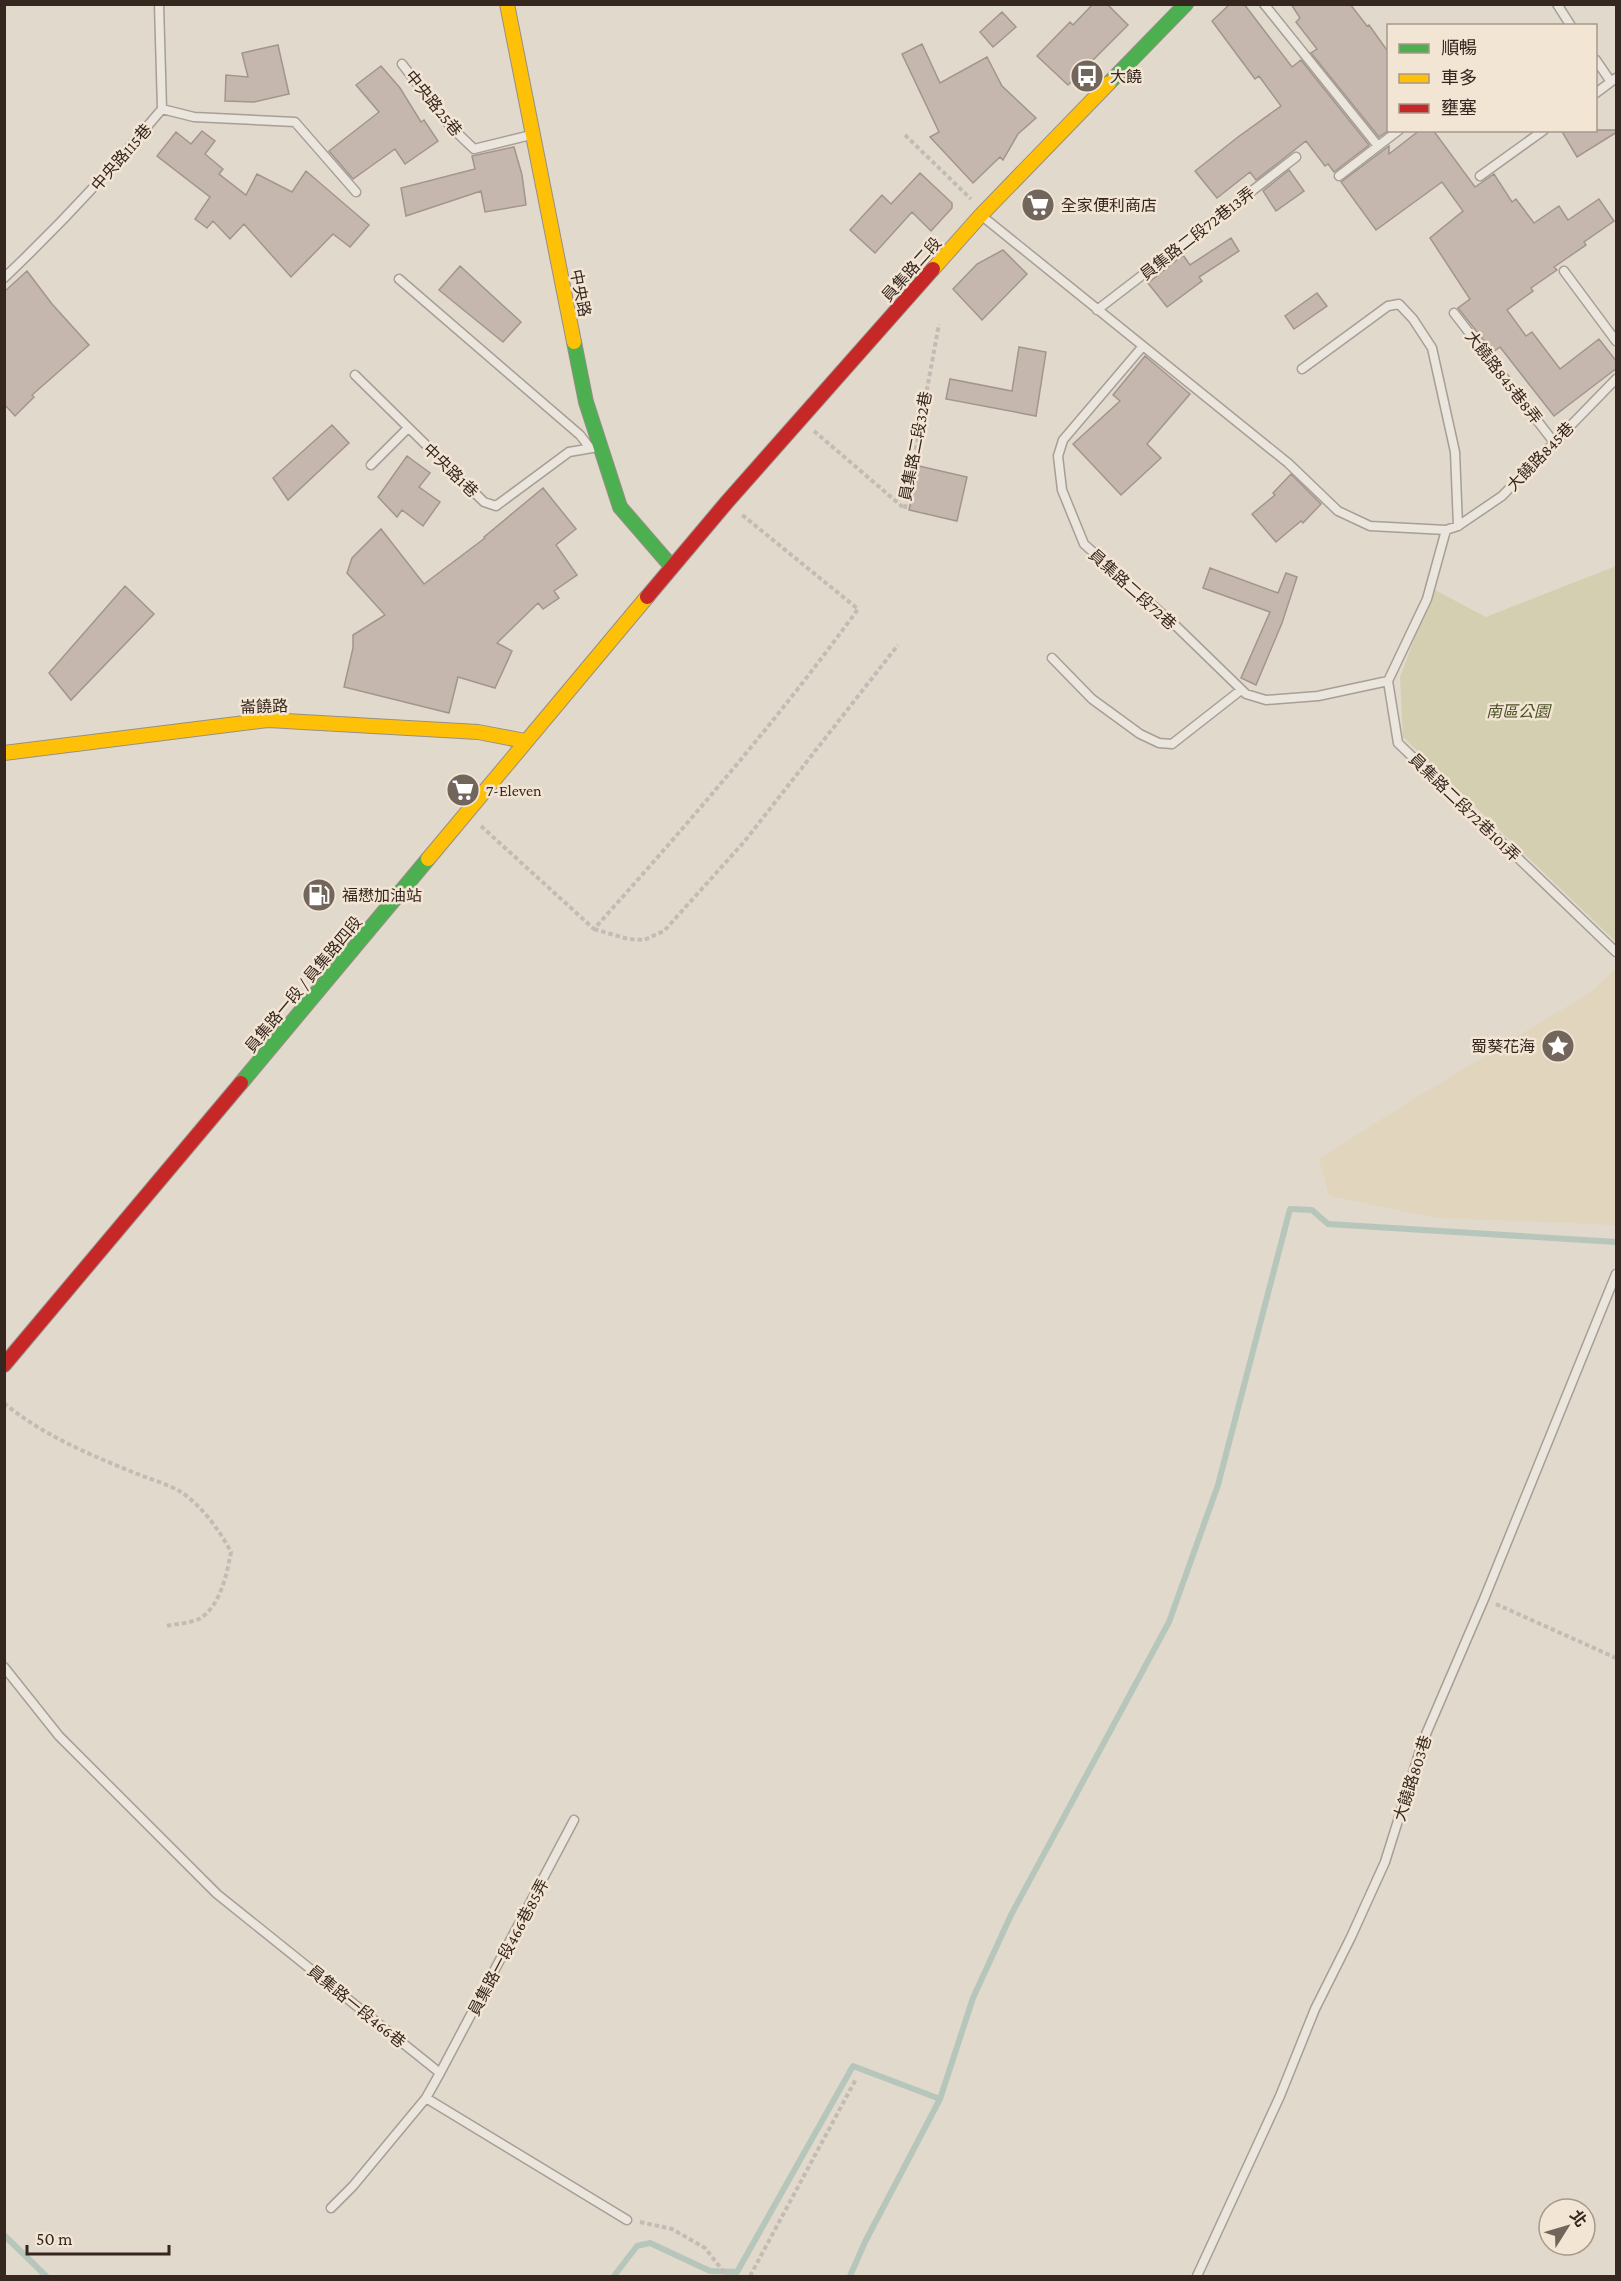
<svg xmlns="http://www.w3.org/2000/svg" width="1621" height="2281" font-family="'Crimson Pro','Noto Sans TC',serif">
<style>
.farmland{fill:#e1d5be}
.green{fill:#d4cfb0}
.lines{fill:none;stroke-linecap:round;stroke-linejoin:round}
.stream{stroke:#b7c6bb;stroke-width:6}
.building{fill:#c6b7ae;stroke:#a2958c;stroke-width:1.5}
.lane-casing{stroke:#a79e95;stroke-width:11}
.fast-casing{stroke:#978e86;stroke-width:16}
.slow-casing{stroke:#978e86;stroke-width:16}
.jam-casing{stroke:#978e86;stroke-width:16}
.path{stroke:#c3bbb4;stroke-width:4;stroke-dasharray:4.5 3;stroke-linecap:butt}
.lane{stroke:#eae5dd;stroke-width:8}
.fast{stroke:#4caf50;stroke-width:14}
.slow{stroke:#ffc107;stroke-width:14}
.jam{stroke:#c62828;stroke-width:14}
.labels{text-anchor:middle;stroke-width:5;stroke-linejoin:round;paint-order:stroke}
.poi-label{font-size:16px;fill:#35261f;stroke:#f3e5d3;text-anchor:start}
.street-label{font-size:16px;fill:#35261f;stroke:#f3e5d3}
.park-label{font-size:16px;font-style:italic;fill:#4b5026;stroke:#f3e5d3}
</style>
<rect width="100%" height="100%" fill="#e2d9cd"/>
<path class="farmland" d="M1616,968V1225L1436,1218L1329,1196L1319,1159L1410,1101L1591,992Z"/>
<path class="green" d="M1616,566V942L1403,737L1400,677L1433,589L1486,617Z"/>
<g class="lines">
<path class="stream" d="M4,2235L46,2276
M614,2276L637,2246L650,2243L710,2271L737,2272L853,2066L940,2099L973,1998L1011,1915L1169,1622L1218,1485L1290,1209L1312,1210L1328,1224L1616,1242
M850,2276L865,2242L940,2099"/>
</g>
<path class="building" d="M1093,4H1107L1128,25L1068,85L1037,56L1070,22L1073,25Z
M1230,4H1244L1292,67L1301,60L1369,145L1334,172L1328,164L1325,166L1306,141L1256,180L1250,172L1217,198L1195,171L1238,137L1281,106L1259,76L1255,79L1212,21Z
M1291,4H1350L1367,26L1369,25L1389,53V130L1379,137L1311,53L1317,49L1296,22L1300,18Z
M1002,12L1016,27L993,47L980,32Z
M922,44L940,83L987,57L1002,86L1036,118L1018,134L1003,160L1000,157L973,183L930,137L939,132L902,54Z
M278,45L289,94L254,102L225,101L226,75L248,77L242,53Z
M381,66L400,88L421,122L424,120L438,141L405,164L395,149L353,179L329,151L379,112L356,85Z
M1420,130H1433L1475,187L1494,174L1512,202L1516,199L1534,223L1559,206L1568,220L1599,199L1614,221L1584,242L1586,245L1554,267L1557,270L1531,288L1533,291L1507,310L1526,336L1532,332L1560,369L1599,339L1617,362V368L1554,416L1500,347L1493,352L1458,308L1470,299L1430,238L1463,211L1442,182L1376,230L1341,182L1389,146V154Z
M1561,130H1617V132L1577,157Z
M202,131L215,141L205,154L223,169L219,174L246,195L257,174L292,192L306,171L369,225L350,247L333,234L291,277L244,224L230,239L213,221L207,228L195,219L210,197L157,156L176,132L191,144Z
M514,147L522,175L526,205L485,212L481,191L406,216L401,188L475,169L472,156Z
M1289,170L1304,191L1276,211L1263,191Z
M920,173L952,203V208L931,231L912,212L875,253L850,230L882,195L891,204Z
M1231,238L1239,251L1199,277L1202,281L1167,307L1148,283L1183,255L1190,265Z
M1003,250L1027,274L982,320L953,289L977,264Z
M460,266L521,322L503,342L439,290Z
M27,271L52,304L89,345L32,395L34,397L15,416L4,404V292Z
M1317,293L1327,306L1294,329L1285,316Z
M1019,347L1046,352L1036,416L946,399L950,379L1012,391Z
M1145,356L1190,394L1147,444L1161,458L1121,495L1073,444L1120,401L1113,395Z
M332,425L349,443L288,500L273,478Z
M407,456L430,473L419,487L440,502L423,526L402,510L397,517L378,497Z
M919,466L967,477L957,521L909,510Z
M1291,474L1321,504L1303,523L1301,521L1276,542L1252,514L1275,495L1273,493Z
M543,488L576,529L556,545L577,575L554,591L559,598L543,609L538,603L497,643L512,651L495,688L458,677L449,713L344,687L353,648V635L385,615L347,573L352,558L381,529L424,584L485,538L484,537Z
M1210,568L1278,593L1286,573L1297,577L1282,623L1256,685L1241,678L1270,612L1203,588Z
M125,586L154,614L71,700L49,673Z"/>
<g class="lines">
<defs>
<path id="lane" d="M1264,4L1378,146
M1557,4L1571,26
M1596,60L1611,82
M402,64L450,126L474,149L531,135
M1596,93L1616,78
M162,109L194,117L295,122L356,192
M1339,176L1399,130
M1480,176L1544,130
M982,216L1288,463L1338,511L1370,526L1446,530L1458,526L1502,496L1616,379
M1564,271L1616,341
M4,278C61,224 113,168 162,109L159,4
M399,279L580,435L590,448
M1097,310L1296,157
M1454,313L1553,441
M1143,346L1063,440L1058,456L1062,490L1084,544L1176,626L1246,694L1266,700L1318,696L1388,681
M1302,369L1388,306L1399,304L1413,319L1432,348L1455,452L1458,526
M355,375L484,502L496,506L569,452L598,447
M371,465L408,428
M1446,530L1427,599L1388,681L1398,743L1616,952
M1052,658L1092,699L1140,734L1159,743L1172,744L1241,690
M4,1667L59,1736L217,1894L440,2073L426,2098L627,2220
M440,2073L574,1820
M331,2208L353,2186L426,2098
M1197,2276L1280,2096L1315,2009L1351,1937L1385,1862L1423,1741L1484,1599L1616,1274"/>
<path id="fast" d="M1109,83L1186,4
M574,342L586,402L620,507L671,566
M241,1083L428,859"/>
<path id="slow" d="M507,4L574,342
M933,269L981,215L1109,83
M4,753L268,720L478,732L525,741
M428,859L647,597"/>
<path id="jam" d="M647,597L727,502L933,269
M4,1365L241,1083"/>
</defs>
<use href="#lane" class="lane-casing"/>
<use href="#fast" class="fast-casing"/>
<use href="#slow" class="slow-casing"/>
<use href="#jam" class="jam-casing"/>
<path class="path" d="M905,135L971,199
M814,431L905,509L939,324
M481,826L594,929C686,826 777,721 858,609L741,514
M594,929L628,939L644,940L664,931L744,842L898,645
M4,1403C41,1434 86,1453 130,1471C146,1478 166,1483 181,1492C202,1506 220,1531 231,1552C227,1574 220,1607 199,1619C190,1623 176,1624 166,1626
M1496,1604L1616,1658
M640,2222L672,2229L705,2248L727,2276
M750,2276L856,2079"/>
<use href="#lane" class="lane"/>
<use href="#fast" class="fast"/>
<use href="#slow" class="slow"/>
<use href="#jam" class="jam"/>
</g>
<defs>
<symbol id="bus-disc" viewBox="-11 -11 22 22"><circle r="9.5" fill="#72655c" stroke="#f3e5d3"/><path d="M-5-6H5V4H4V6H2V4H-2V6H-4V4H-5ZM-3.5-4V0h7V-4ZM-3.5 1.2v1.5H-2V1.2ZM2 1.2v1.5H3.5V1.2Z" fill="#fff"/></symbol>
<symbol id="supermarket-disc" viewBox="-11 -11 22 22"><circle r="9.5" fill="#72655c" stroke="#f3e5d3"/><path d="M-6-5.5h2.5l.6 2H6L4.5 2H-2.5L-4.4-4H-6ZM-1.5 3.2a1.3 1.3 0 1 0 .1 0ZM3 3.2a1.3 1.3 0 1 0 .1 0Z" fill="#fff"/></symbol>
<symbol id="fuel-disc" viewBox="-11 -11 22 22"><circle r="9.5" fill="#72655c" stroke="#f3e5d3"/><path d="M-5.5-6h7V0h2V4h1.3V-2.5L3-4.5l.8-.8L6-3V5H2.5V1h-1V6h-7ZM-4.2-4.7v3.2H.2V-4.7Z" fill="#fff"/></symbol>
<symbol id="sight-disc" viewBox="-11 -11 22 22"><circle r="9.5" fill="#72655c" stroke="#f3e5d3"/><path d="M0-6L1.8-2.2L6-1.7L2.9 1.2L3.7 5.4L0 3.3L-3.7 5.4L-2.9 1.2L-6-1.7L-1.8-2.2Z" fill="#fff"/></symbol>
</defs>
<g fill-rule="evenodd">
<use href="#bus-disc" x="1068" y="57" width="38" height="38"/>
<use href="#supermarket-disc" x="1019" y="186" width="38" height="38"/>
<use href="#supermarket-disc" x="444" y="771" width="38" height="38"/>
<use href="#fuel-disc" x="300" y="876" width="38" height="38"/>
<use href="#sight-disc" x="1539" y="1027" width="38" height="38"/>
</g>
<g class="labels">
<g class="poi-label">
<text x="1110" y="82">大饒</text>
<text x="1061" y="211">全家便利商店</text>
<text x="486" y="796">7-Eleven</text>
<text x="342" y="901">福懋加油站</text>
<text x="1535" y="1052" text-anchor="end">蜀葵花海</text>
</g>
<g class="street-label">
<text transform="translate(434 103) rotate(51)" y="6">中央路25巷</text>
<text transform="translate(121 157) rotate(-49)" y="6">中央路115巷</text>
<text transform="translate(1197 233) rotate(-38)" y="6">員集路二段72巷13弄</text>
<text transform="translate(911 269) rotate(-48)" y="6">員集路二段</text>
<text transform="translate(581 293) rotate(79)" y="6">中央路</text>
<text transform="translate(1504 377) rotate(52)" y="6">大饒路845巷8弄</text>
<text transform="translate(915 446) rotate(-79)" y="6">員集路二段32巷</text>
<text transform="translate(1540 456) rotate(-46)" y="6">大饒路845巷</text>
<text transform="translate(451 470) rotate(44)" y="6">中央路1巷</text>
<text transform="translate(1133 589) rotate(42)" y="6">員集路二段72巷</text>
<text transform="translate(264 706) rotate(-2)" y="6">崙饒路</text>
<text transform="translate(1465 807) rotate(44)" y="6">員集路二段72巷101弄</text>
<text transform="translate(303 984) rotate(-50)" y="6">員集路一段 / 員集路四段</text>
<text transform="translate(1412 1778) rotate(-72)" y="6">大饒路803巷</text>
<text transform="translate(508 1947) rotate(-62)" y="6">員集路一段466巷85弄</text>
<text transform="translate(357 2006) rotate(39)" y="6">員集路一段466巷</text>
</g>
<g class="park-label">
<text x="1518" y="717">南區公園</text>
</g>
</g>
<rect width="1621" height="2281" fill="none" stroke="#35261f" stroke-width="12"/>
<rect x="1387" y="24" width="210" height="108" fill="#f3e5d3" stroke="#a7998b" stroke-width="1.5"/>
<rect x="1399" y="44" width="30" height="9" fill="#4caf50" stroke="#a7998b" stroke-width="1.5"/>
<text x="1441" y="54" font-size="18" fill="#35261f">順暢</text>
<rect x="1399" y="74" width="30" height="9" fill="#ffc107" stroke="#a7998b" stroke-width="1.5"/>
<text x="1441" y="84" font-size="18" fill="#35261f">車多</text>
<rect x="1399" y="104" width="30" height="9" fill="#c62828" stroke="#a7998b" stroke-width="1.5"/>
<text x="1441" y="114" font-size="18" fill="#35261f">壅塞</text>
<g transform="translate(1567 2227) rotate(53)"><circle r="28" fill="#f3e5d3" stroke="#a7998b" stroke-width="1.5"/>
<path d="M0-4.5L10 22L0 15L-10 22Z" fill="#72655c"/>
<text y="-9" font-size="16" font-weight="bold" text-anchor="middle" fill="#35261f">北</text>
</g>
<path d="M27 2245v9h142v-9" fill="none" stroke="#35261f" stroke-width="3"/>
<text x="36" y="2245" font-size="18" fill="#35261f" stroke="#f3e5d3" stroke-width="4.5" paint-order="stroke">50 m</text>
</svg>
